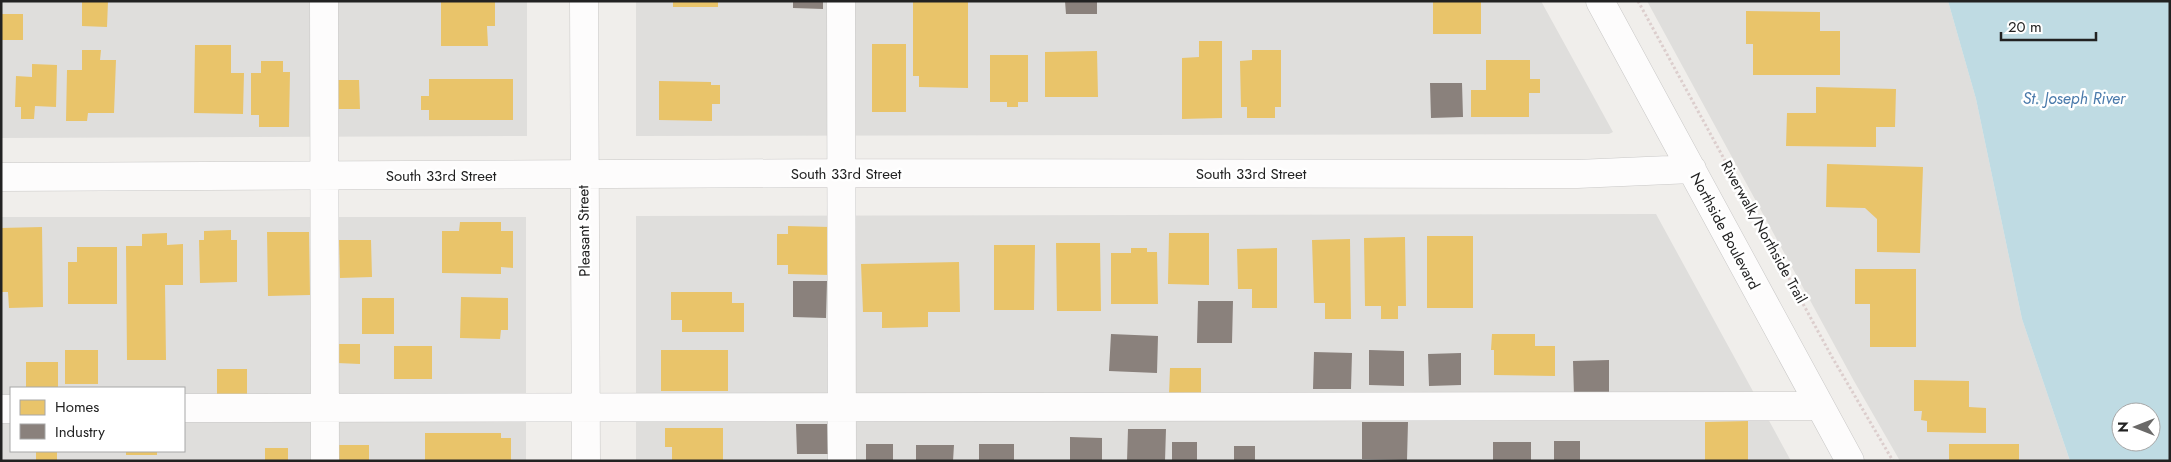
<svg xmlns="http://www.w3.org/2000/svg" width="2171" height="462" font-family="Jost,sans-serif">
<style>
.residential{fill:#dfdedc;fill-rule:evenodd}
.water{fill:#bfdbe3;fill-rule:evenodd}
.homes{fill:#e9c46a}
.industry{fill:#8a817c}
.lines{fill:none;stroke-linecap:round;stroke-linejoin:round}
.minor-casing{stroke:#c9c8c7;stroke-width:29}
.path{stroke:#dccecd;stroke-width:3;stroke-dasharray:2.5 2.5;stroke-linecap:butt}
.minor{stroke:#fdfcfc;stroke-width:28}
.labels{text-anchor:middle;stroke-width:5;stroke-linejoin:round;paint-order:stroke}
.street-label{font-size:15px;fill:#222;stroke:#fff}
.water-label{font-size:16px;font-style:italic;fill:#4a7aab;stroke:#fff}
</style>
<rect width="100%" height="100%" fill="#f0eeeb"/>
<path class="residential" d="M1,1H527V136L1,138Z
M636,1H1541L1613,132L1609,134L636,136Z
M1647,1H1948L1976,99L2022,319L2070,461H1900L1854,381Z
M1656,214L1791,461H636V216Z
M1,217H526V461H1ZM11,388H184V451H11Z"/>
<path class="water" d="M1948,1H2170V461H2070L2022,319L1976,99ZM2121,412H2151V442H2121Z"/>
<path class="homes" d="M82,1H108L107,27L82,26Z
M441,1H495V26H487L488,46H441Z
M673,1H718V7H673Z
M913,1H968V88L919,87V76H913Z
M1433,1H1481V34H1433Z
M1746,11L1820,12V31H1840V75H1753V44H1746Z
M1,14H23V40H1Z
M1199,41H1222V118L1182,119V58L1199,57Z
M872,44H906V112H872Z
M195,45H231V73H244L243,114L194,113Z
M82,50H101L100,60H116L114,113H88L87,121H66L67,70H82Z
M1252,50H1281V107H1275V118H1247V107H1241L1240,61L1252,60Z
M1097,51L1098,97H1045V52Z
M990,55H1028V102H1018V107H1007V102H990Z
M1486,60H1530V79H1540V93H1529V117H1471V90H1486Z
M261,61H283V72H290L289,127H259V115H251V73H261Z
M32,64L57,65L56,107L35,106L34,119H21V107H15L16,76L32,77Z
M429,79H513V120H429V110H421V96H429Z
M337,80H359L360,109H337Z
M659,81L711,82V85H720V104H712V121L659,120Z
M1816,87L1896,89L1895,127H1876V147L1786,146L1787,113H1816Z
M1827,164L1923,167L1920,253L1877,252V219L1865,208L1826,207Z
M460,222H501V231H513V268L501,267V274L442,273V231H459Z
M788,226L830,227V275L788,274V265H777V234H788Z
M42,227L43,307L9,308L8,292H1V228Z
M231,230V240H237V282L200,283L199,240H204V231Z
M267,232H309L310,295L268,296Z
M167,233V245L183,244V285H165L166,360H127L126,246H142V234Z
M1169,233H1209V285L1168,284Z
M1427,236H1473V308H1427Z
M1405,237L1406,306H1398V319H1381V306H1365L1364,238Z
M1350,239L1351,319H1325V303H1314L1312,240Z
M339,240H371L372,277L340,278Z
M1056,243H1100L1101,311H1057Z
M994,245H1035L1034,310H994Z
M77,247H117V304H68V262H77Z
M1131,248H1147V252H1157L1158,304H1111V253H1131Z
M1277,248V308H1252V289H1238L1237,249Z
M959,262L960,312H928V327L882,328V312H863L861,264Z
M1855,269H1916V347H1870V304H1855Z
M671,292H732V303H744V332H682V320H671Z
M461,297L508,298V330H501L500,339L460,338Z
M362,298H394V334H362Z
M1492,334H1535V346H1555V376L1494,375V350H1491Z
M338,344H360V364L337,363Z
M394,346H432V379H394Z
M65,350H98V384H65Z
M661,350H728V391H661Z
M26,362H58V388H26Z
M1170,368H1201V394H1169Z
M217,369H247V400H217Z
M1914,380L1969,381V407L1986,408V433L1927,432V421L1921,420L1922,411H1914Z
M1748,421V461H1705V422Z
M665,428H723V461H672V447H665Z
M425,433H501V438H511V461H425Z
M1949,444H2019V461H1949Z
M336,445H369V461H337Z
M265,448H288V461H265Z
M36,451H57V461H36Z
M126,451H157V455H126Z"/>
<path class="industry" d="M793,1H823V9L793,8Z
M1065,1H1097V14H1066Z
M1430,83H1462L1463,117L1431,118Z
M793,281H827L826,318L793,317Z
M1198,301H1233L1232,343H1197Z
M1111,334L1158,336L1157,373L1109,371Z
M1369,350L1404,351V386L1369,385Z
M1314,352L1352,353L1351,389H1313Z
M1461,353V385L1429,386L1428,354Z
M1609,360V396H1574L1573,361Z
M1362,422H1408L1407,460L1362,459Z
M796,424H827L828,454H797Z
M1128,429H1166L1165,461H1127Z
M1070,437L1102,438V461H1070Z
M1554,441H1580V461H1554Z
M1172,442H1197V461H1172Z
M1493,442H1531V461H1493Z
M866,444H893V461H866Z
M979,444H1014V461H979Z
M916,445H954L953,461H916Z
M1234,446H1255V461H1234Z"/>
<g class="lines">
<defs>
<path id="minor" d="M324,1L325,461
M584,1L586,461
M841,1L842,461
M1600,1L1850,461
M1,177L841,173L1577,174L1692,169
M184,408L1819,406
M1,409H11"/>
</defs>
<use href="#minor" class="minor-casing"/>
<path class="path" d="M1638,1L1832,357L1893,461"/>
<use href="#minor" class="minor"/>
</g>
<g class="labels">
<g class="street-label">
<text x="846" y="179">South 33rd Street</text>
<text x="1251" y="179">South 33rd Street</text>
<text x="441" y="181">South 33rd Street</text>
<text transform="translate(584 231) rotate(-91)" y="5">Pleasant Street</text>
<text transform="translate(1725 231) rotate(62)" y="5">Northside Boulevard</text>
<text transform="translate(1764 232) rotate(61)" y="5">Riverwalk/Northside Trail</text>
</g>
<g class="water-label">
<text x="2074" y="104">St. Joseph River</text>
</g>
</g>
<rect width="2171" height="462" fill="none" stroke="#222222" stroke-width="5"/>
<rect x="10" y="387" width="175" height="65" fill="#ffffff" stroke="#a7a7a7"/>
<rect x="20" y="400" width="25" height="15" fill="#e9c46a" stroke="#a7a7a7"/>
<text x="55" y="412" font-size="15" fill="#222222">Homes</text>
<rect x="20" y="424" width="25" height="15" fill="#8a817c" stroke="#a7a7a7"/>
<text x="55" y="437" font-size="15" fill="#222222">Industry</text>
<g transform="translate(2136 427) rotate(270)"><circle r="24" fill="#ffffff" stroke="#a7a7a7"/>
<path d="M0-4L9 19L0 12L-9 19Z" fill="#6a6968"/>
<text y="-8" font-size="14" font-weight="bold" text-anchor="middle" fill="#222222">N</text>
</g>
<path d="M2001 32v8h95v-8" fill="none" stroke="#222222" stroke-width="2.5"/>
<text x="2008" y="32" font-size="15" fill="#222222" stroke="#ffffff" stroke-width="4" paint-order="stroke">20 m</text>
</svg>
